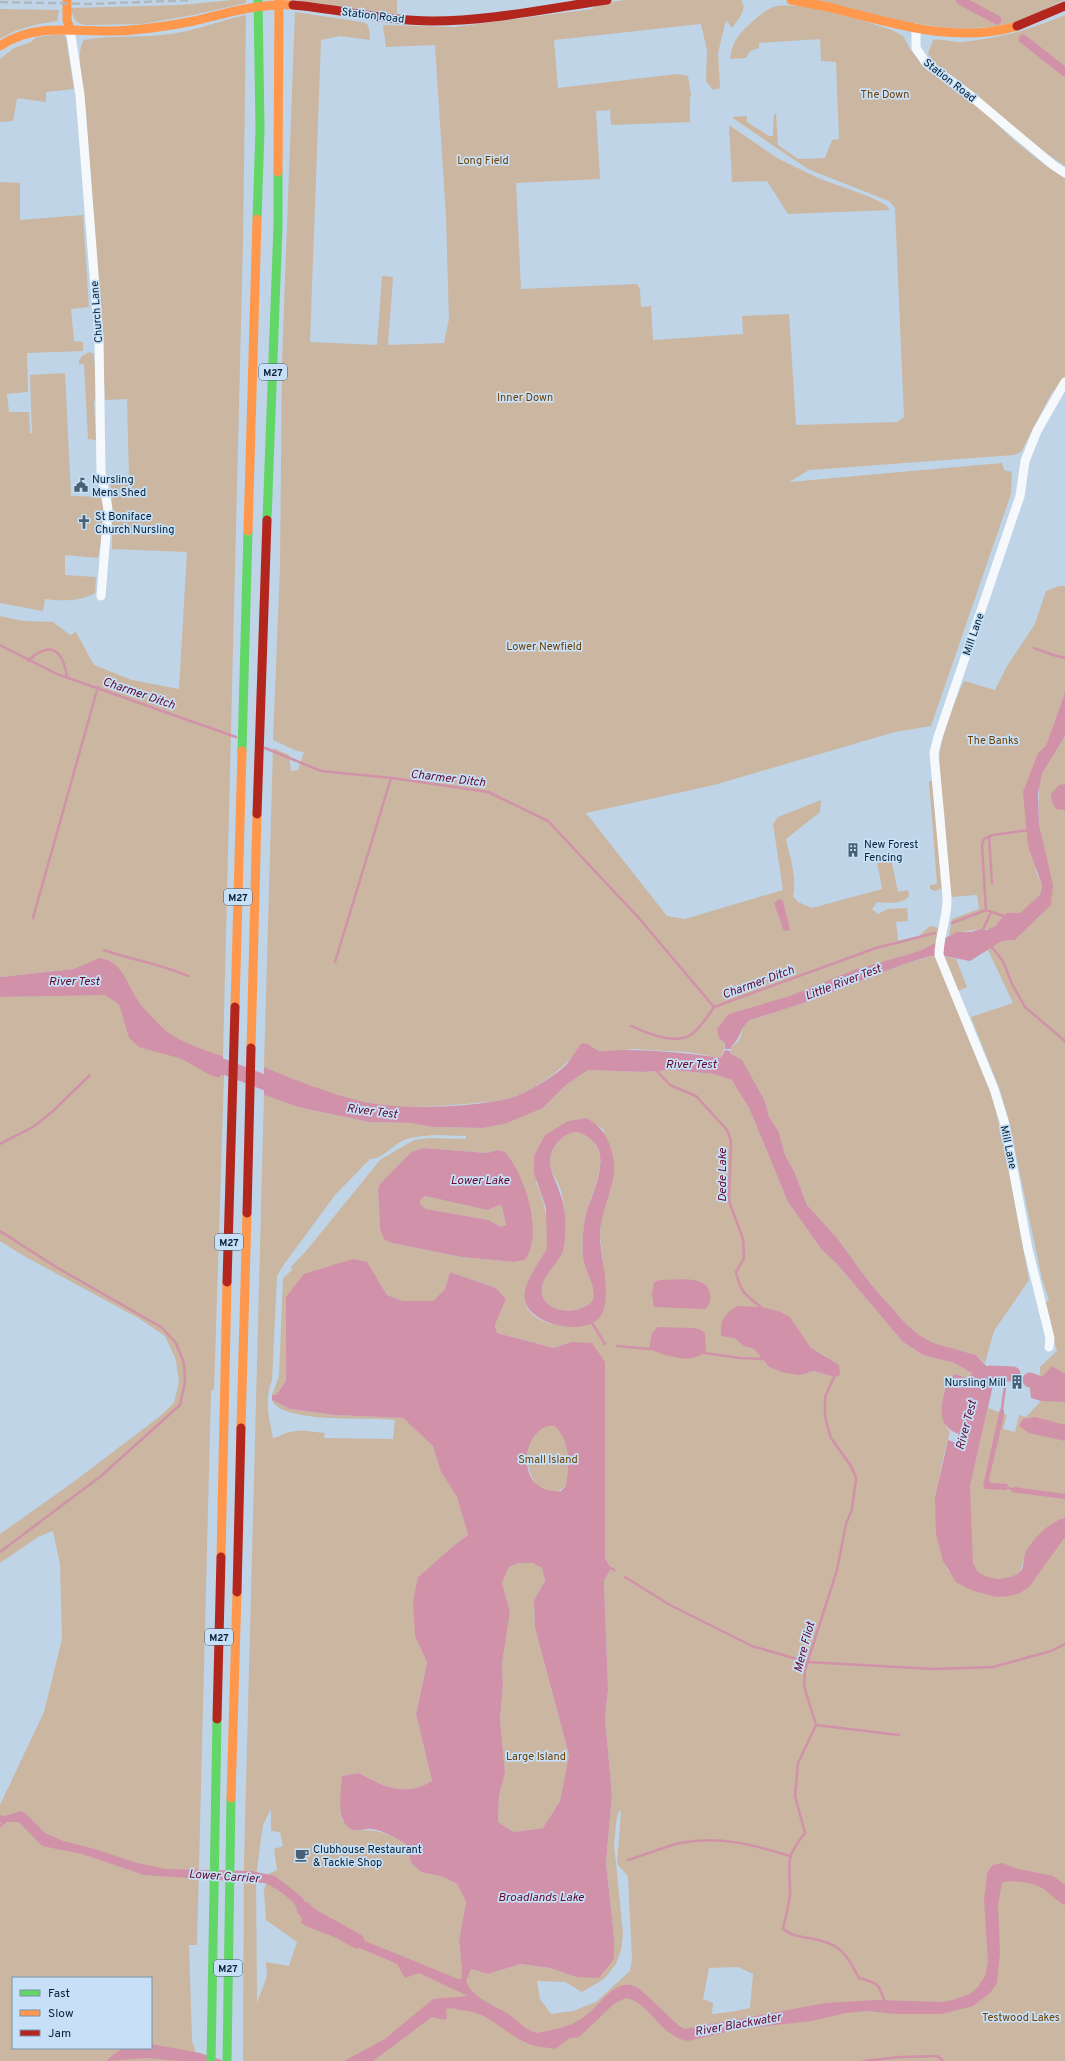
<svg xmlns="http://www.w3.org/2000/svg" width="1065" height="2061" font-family="Overpass,sans-serif">
<style>
.green{fill:#cab6a1;fill-rule:evenodd}
.water{fill:#d192a9;fill-rule:evenodd}
.lines{fill:none;stroke-linecap:round;stroke-linejoin:round}
.stream{stroke:#d192a9;stroke-width:2.5}
.canal{stroke:#d192a9;stroke-width:9}
.river{stroke:#d192a9;stroke-width:15}
.street{stroke:#f5f9fb;stroke-width:9}
.fast{stroke:#63d668;stroke-width:9}
.slow{stroke:#ff974d;stroke-width:9}
.jam{stroke:#b3261e;stroke-width:9}
.rail{stroke:#b1b8bd;stroke-width:2.5;stroke-dasharray:8 4;stroke-linecap:butt}
.labels{text-anchor:middle;stroke-width:3.5;stroke-linejoin:round;paint-order:stroke}
.shield{fill:#c7e0f7;stroke:#405a70;stroke-width:1}
.shield-label{font-size:10px;font-weight:bold;fill:#062136}
.street-label{font-size:11px;fill:#062136;stroke:#c7e0f7}
.park-label{font-size:11px;fill:#6e3f00;stroke:#c7e0f7}
.poi-label{font-size:11px;fill:#062136;stroke:#c7e0f7;text-anchor:start}
.water-label{font-size:12px;font-style:italic;fill:#64082c;stroke:#c7e0f7}
</style>
<rect width="100%" height="100%" fill="#bfd4e6"/>
<path class="green" d="M233,0H246V3L193,15L142,24L85,25C75,23 73,18 71,8L180,5Z
M294,0H397V14Z
M624,0H741C748,10 738,19 732,28L726,20L718,53L720,88L713,90L706,81L707,50L701,24L554,40L558,88L677,74L688,76L691,95L690,97V122L611,125L610,110L596,111L600,179L516,183L521,289L637,284L640,289L641,307L651,306L653,340L743,334L742,316L789,314L796,425L897,422L904,417L895,208L889,201L808,169L734,119L733,117L747,116V122L769,136H773L774,114H776L778,145L798,159L825,158L832,140L839,139L836,62L821,61L820,39L759,43V48L750,51L746,58L730,59C733,40 738,35 751,23C756,18 766,10 773,7C802,0 862,21 892,30L903,36L910,49L926,69L982,110L1015,141L1045,165L1065,178V376L1050,396L1021,452L1014,455L809,470L789,482L1002,463L1004,470L1012,472L1011,494L931,726L895,732L714,785L586,813L667,916L685,919L783,890L773,824L778,817L821,800L820,812L786,839C790,857 797,878 793,896L798,902L812,908L882,889L877,861L891,859L898,892L908,890L909,896C902,905 887,903 877,902L872,909L878,914L888,909L907,908L908,921L896,922L898,941L919,936L930,926L940,928L936,950L766,1007L722,1041L725,1046L721,1058L687,1052L634,1049L605,1052L599,1051L586,1043C567,1064 546,1083 519,1095C503,1102 483,1102 465,1104C432,1106 398,1110 365,1102C330,1095 297,1081 264,1067L273,748L289,755L291,771L298,770L304,752L297,751L273,740L280,568L282,361L295,12L362,22L367,24L369,29L370,40L340,36L321,40L310,342L377,345L382,276L393,277L388,345L444,343L449,319L446,217L435,45L386,47L383,25L454,27L593,9L594,5Z
M814,0H1065C1048,7 1030,19 1012,23C947,39 878,14 814,0Z
M0,9L59,10L57,21C38,24 16,28 0,39Z
M246,15L243,242L223,1056L206,1052V1072L220,1078V1075L224,1076L214,1390H211L197,1945H189L192,2041L195,2050L196,2061H0V1805L44,1712L62,1639L60,1564L53,1531L38,1537L0,1563V1534L72,1483L159,1417L174,1403L179,1382L176,1360L165,1336L140,1319L24,1256L0,1241V997C22,997 44,995 66,994C76,994 86,996 96,993L85,966L74,969L0,977V616L23,621L53,622L70,635L76,632L94,665L132,680L179,689L187,552L112,549V505L110,479L129,477L127,399L105,400C101,304 93,208 86,111C85,93 74,54 84,40C110,35 137,38 163,35C192,32 218,21 246,15ZM13,1978H151V2048H13Z
M1065,15V166L1040,149L954,77L939,68L928,54L933,40C942,38 953,43 963,42C1002,38 1029,30 1065,15Z
M63,34L66,38L74,89L46,92V102L17,98L13,121L0,122V59L14,48L31,42L37,37Z
M729,125L777,158L818,178L870,197L886,205L890,210L788,214L767,181L732,182Z
M0,182L20,183V220L83,215L89,307L71,309L74,341L83,342V351L27,353L28,392L7,394L9,412H29L30,433H32L30,375L65,373L71,496L103,497V530L98,558L65,555V575L96,577L95,593C80,602 61,601 45,599L43,611L0,603Z
M90,352L94,354L97,401H94L96,440L88,439L84,364H79V361L82,356Z
M1059,586H1065V715L1033,770L1036,872L1042,885L1039,897L1021,913H1006C1002,917 998,924 993,927C988,931 984,928 979,929C968,931 958,932 949,936L952,919L979,909L977,895L950,897L944,810L938,772L940,751L946,722L964,681L995,690L1007,666L1035,624L1046,591Z
M1065,736V1518C1055,1520 1028,1546 1025,1555C1021,1564 1024,1571 1014,1576C1002,1582 987,1577 974,1575L957,1488L973,1472L988,1408L1007,1415L1003,1429L1015,1432L1019,1415L1026,1417L1041,1401L1040,1367L1057,1351L1044,1303L1049,1300L1042,1279L1009,1121L1000,1090L971,1017L1013,1003L988,950L1002,941L1015,940L1044,912L1043,842L1039,824V786L1042,774Z
M929,781H932L943,888L935,891L930,889V885L937,884Z
M937,955L991,1093L1003,1140L1029,1280L994,1331L985,1363L976,1355L932,1343L919,1335L906,1324L870,1283L837,1238L807,1205L794,1171L785,1155L779,1132L769,1117L765,1101L741,1060L731,1054C730,1045 735,1046 739,1040C744,1031 740,1028 750,1020L804,1003L907,963Z
M942,956L956,959L967,987L958,991Z
M588,1070L644,1072L672,1070L714,1074L733,1080L749,1108L788,1202L822,1250L837,1264L903,1342L923,1355L954,1363L972,1373L970,1379L955,1374L948,1379C942,1398 937,1416 950,1432C937,1478 928,1525 948,1571L996,1597L1065,1537V2061H243L244,1862L264,1095L298,1107L369,1122L411,1123L432,1127L483,1128L543,1108L566,1085ZM586,1118L603,1129L614,1163L612,1181L601,1219L600,1235L604,1268L596,1321C577,1331 525,1327 525,1298C524,1279 539,1264 547,1248C550,1225 545,1203 536,1182L568,1121ZM436,1135L466,1136V1139L429,1138L414,1140L380,1160L307,1250L291,1267L292,1270L283,1278L279,1376L272,1395H276L286,1381V1297L377,1278L387,1295L403,1301H433L445,1289L450,1272L496,1288L506,1299L495,1325L497,1333L554,1348L571,1342L605,1362V1558L611,1568L604,1581L608,1690L605,1718L612,1795L606,1863L614,1937V1959L576,1977L550,1968L521,1964L488,1974L471,1969L462,1970L459,1941L466,1902L457,1884L443,1877L421,1872L411,1863L406,1844C388,1833 376,1828 355,1831L342,1820V1776L359,1773C384,1787 405,1797 432,1781L416,1714L427,1663L415,1636L418,1577C435,1563 450,1547 468,1535L457,1497L441,1472L433,1446L403,1418L335,1415L290,1409L272,1400C281,1424 372,1417 395,1420L393,1439L324,1438L325,1433C314,1432 302,1429 290,1432C284,1433 280,1437 273,1438C269,1418 264,1400 272,1380L277,1276L282,1267L335,1195L370,1159C382,1159 392,1146 402,1141C413,1136 424,1136 436,1135ZM424,1148L487,1153L497,1150C518,1180 536,1197 531,1236C530,1245 530,1252 525,1260L514,1262L461,1257L392,1243L380,1229L378,1190L380,1184L411,1152ZM737,1306L744,1307L800,1335L810,1347L827,1357L834,1377L814,1371L800,1375L769,1367L754,1349L744,1346L734,1338ZM271,1809V1831L280,1832L283,1846L274,1849L277,1870L268,1874L264,1891L266,1920L297,1942L289,1966L266,1962L267,1976L257,2003L256,1876L263,1825ZM621,1810L617,1864L628,1876L632,1959L630,1971L596,2002L573,2011L551,2014L540,1999L537,1981L565,1982L582,1992L604,1979L616,1964L621,1950L623,1934L614,1844L616,1824L618,1813ZM738,1967L753,1974L750,2008L730,2012L712,2014L713,2003L703,1999L709,1968Z
M574,1132C580,1132 583,1134 588,1137C614,1154 591,1192 586,1214C583,1226 582,1243 583,1256C584,1273 596,1282 593,1300C582,1315 547,1315 542,1294C539,1278 558,1265 563,1251C566,1241 566,1229 565,1218C565,1209 563,1197 560,1188C558,1182 553,1175 551,1169C546,1152 559,1136 574,1132Z
M425,1196L487,1210L500,1205L502,1207L506,1226L501,1227L489,1220L426,1209L420,1204V1201Z
M555,1425C571,1442 569,1465 566,1486C531,1516 505,1428 555,1425Z
M519,1563H534L542,1568L545,1581L534,1600L535,1628L569,1755L560,1801L543,1828L514,1832L498,1822L499,1796L505,1773L500,1719L503,1686L502,1664L510,1612L502,1583L509,1567Z"/>
<path class="water" d="M1065,693V736L1042,774L1038,793L1039,824L1053,885L1051,905L1015,940L1002,941L970,961L939,955L931,956L907,963L804,1003L750,1020C740,1027 741,1038 732,1046L731,1049H725V1044L719,1038L717,1029L729,1014L790,996L854,970L920,951L957,932H971L980,929L987,930L995,926L1006,913H1020L1039,896L1041,891L1042,885L1028,846L1023,792L1038,753L1046,746Z
M1065,784V810L1056,809L1052,802L1051,794L1059,785Z
M779,899L783,901L790,930L785,931L783,929L774,903Z
M99,958C123,961 126,983 138,1001C145,1011 156,1021 165,1030C176,1040 208,1052 223,1056L224,1076L220,1075V1078L210,1075L182,1059L139,1047L129,1038L119,1004L105,995L0,997V977L74,969Z
M586,1043C590,1045 595,1049 599,1051C603,1052 618,1050 623,1050C656,1050 689,1053 721,1058L725,1050L730,1051L731,1054L742,1060L765,1101L769,1117L779,1132L785,1155L794,1171L807,1205L837,1238L870,1283L906,1324L919,1335L933,1343L976,1355L991,1371H1003L1011,1368L1010,1375L999,1377L994,1381L970,1486L973,1563C974,1565 976,1569 977,1571C987,1581 1014,1582 1022,1569C1024,1565 1023,1559 1025,1554C1031,1540 1050,1521 1065,1518V1537L1029,1587L1020,1593L1010,1596L996,1597L971,1590L956,1582L943,1561L936,1534L935,1498L948,1440L956,1443L959,1434C933,1425 942,1401 948,1379L955,1374L969,1379L972,1373L954,1363L923,1355L903,1342L837,1264L822,1250L788,1202L749,1108L732,1080L714,1074L672,1070L644,1072L588,1070L566,1085L543,1108L507,1123L483,1128L432,1127L411,1123L369,1122L298,1107L264,1095V1067C297,1081 330,1094 365,1102C397,1110 488,1108 519,1095C533,1089 556,1075 567,1064C572,1058 576,1050 581,1044Z
M586,1118C604,1127 610,1141 614,1161C617,1182 600,1212 600,1235C600,1257 614,1301 599,1318C584,1336 529,1325 525,1300C522,1282 539,1264 547,1248L546,1208L534,1173V1156L545,1135L568,1121ZM574,1132C580,1132 583,1134 588,1137C614,1154 592,1192 586,1214C583,1226 582,1243 583,1256C584,1273 596,1282 593,1300C582,1315 547,1315 542,1294C539,1278 558,1265 563,1251C566,1240 566,1227 565,1215C564,1198 556,1185 551,1169C546,1152 559,1136 574,1132Z
M424,1148L487,1153L497,1150L505,1152C525,1176 544,1232 525,1260L514,1262L461,1257L392,1243L384,1239L380,1229L378,1190L380,1184L411,1152ZM425,1196L487,1210L500,1205L502,1207L506,1225L501,1227L489,1220L426,1209L420,1204V1201Z
M353,1259L367,1262L387,1295L403,1301H433L445,1289L450,1272L496,1288L506,1299L495,1325L497,1333L554,1348L571,1342L592,1343L605,1362V1558L611,1568L604,1581L608,1690L605,1718L612,1795L606,1863L614,1937V1959L599,1978L576,1977L550,1968L521,1964L488,1974L471,1969L466,1981C473,2000 496,2005 511,2016C520,2022 525,2030 537,2033C551,2030 569,2027 581,2019C600,2008 616,1971 641,1990L679,2026L685,2029L826,2003L876,2000L942,2002L953,2000L970,1994L978,1987L985,1976L988,1962L984,1900L987,1873L993,1865L1002,1863L1018,1869L1053,1876L1065,1885V1905C1055,1901 1051,1893 1042,1888C1034,1883 1010,1879 1002,1883L998,1904L1000,1953L997,1983L990,1993L973,2006L942,2014H896L867,2011L846,2013L812,2021L738,2029L688,2041C659,2036 649,2001 626,1998L615,2003L579,2037L570,2038L555,2049C545,2047 534,2047 525,2042C500,2031 492,2013 461,2010C456,2010 452,2007 446,2009L447,2017L445,2020L432,2017L373,2061H344L385,2039L433,1999L468,1996L419,1973L405,1978L397,1964L329,1935L308,1927L301,1923L302,1915C293,1899 281,1891 265,1883L144,1875L82,1854L42,1846L19,1822H0V1815L5,1816L21,1811L25,1813L45,1833L63,1841L95,1849L137,1863L166,1869L252,1871L275,1876L302,1897L309,1909L328,1928L348,1934L458,1979H461L462,1970L459,1941L466,1902L457,1884L443,1877L421,1872L411,1863L406,1844C396,1838 384,1831 372,1829C366,1828 359,1832 353,1830C335,1824 341,1791 342,1776L359,1773C384,1787 405,1797 432,1781L416,1714L427,1663L415,1636L413,1602L418,1577C435,1563 450,1547 468,1535L457,1497L441,1472L433,1446L403,1418L335,1415L290,1409L272,1400V1395H276L286,1381V1297L304,1274ZM549,1426H555C571,1442 569,1465 566,1486L561,1491C516,1495 519,1433 549,1426ZM519,1563H533L542,1568L545,1581L534,1600L535,1628L569,1755L560,1801L543,1828L514,1832L498,1822L499,1796L505,1773L500,1719L503,1686L502,1664L510,1612L502,1583L509,1567Z
M660,1280C674,1280 708,1274 710,1294C711,1300 710,1305 705,1309L654,1307L652,1294L654,1282Z
M737,1306L761,1307L778,1311L790,1317L810,1347L839,1365L840,1375L834,1377L814,1371L800,1375L785,1373L769,1367L754,1349L744,1346L734,1338L721,1336C720,1320 724,1314 737,1306Z
M658,1327L693,1328L699,1329L705,1333L706,1351C692,1366 665,1355 649,1349L652,1333Z
M1052,1366L1065,1374V1402L1041,1401L1031,1398L1030,1390L1033,1377L1036,1380L1040,1379Z
M1000,1409L1004,1410V1415L989,1480L991,1483L1008,1484L1007,1490L985,1489L983,1486Z
M1035,1417L1065,1425V1441L1029,1433L1019,1426L1023,1419Z
M1014,1487L1065,1494V1499L1011,1492L1012,1488Z
M151,2044L200,2053L225,2061H180L147,2058L107,2061C120,2045 132,2048 151,2048Z"/>
<g class="lines">
<path class="stream" d="M0,645L57,674L236,737
M1034,648L1050,654L1065,658
M28,661C51,639 63,651 67,677
M265,748L321,771L392,778L488,792L548,821L638,917L714,1007L876,948L935,933
M989,836L992,883
M986,910L982,845L984,839L993,835L1029,830
M33,918L98,687
M952,923L986,910L1006,917
M982,932L991,912
M991,946L1003,961L1012,984L1025,1007L1065,1041
M104,950C132,960 161,964 188,976
M335,962L391,778
M631,1026C647,1033 676,1046 692,1034C701,1027 708,1016 714,1007
M655,1069L670,1085L696,1096L727,1130L731,1141L729,1201L743,1239L744,1258L736,1272C740,1291 745,1295 761,1307
M0,1144L33,1127L53,1111L90,1075
M0,1231L56,1267L161,1327L176,1343L184,1363L185,1382L180,1405L101,1476L0,1552
M592,1323L605,1344
M617,1346L649,1349
M704,1353L740,1358L763,1359
M834,1377L825,1397V1417L831,1438L851,1466L856,1478L852,1509L846,1524L837,1570L805,1670L804,1686L816,1725L798,1763L795,1796L805,1833C784,1859 790,1862 790,1892C790,1904 785,1917 783,1929C792,1936 798,1936 809,1938C839,1943 846,1952 859,1978C879,1983 879,1984 885,2003
M997,1377L1005,1386L1002,1409
M1009,1488L1011,1489
M611,1568L614,1570
M625,1577L670,1605L752,1646L807,1662L933,1669L993,1667L1051,1651L1065,1644
M816,1725L899,1735
M0,1826L7,1820
M628,1860C645,1855 663,1847 680,1843C717,1835 755,1845 790,1856
M864,2061L900,2057L938,2056L943,2061"/>
<path class="canal" d="M960,0L997,20
M1023,39L1065,72"/>
<path class="river" d="M222,1066L284,1090
M990,1373L1013,1374
M1030,1380L1065,1392
M304,1909L310,1915L357,1941"/>
<path class="street" d="M916,28V48L926,63L971,96L1053,165L1065,173
M70,29L80,95L99,338L101,472L108,509L101,596
M1049,1347L1050,1338L1028,1249L1004,1121L994,1089L939,955C939,935 948,917 947,897L934,753L938,737L1020,496L1025,461L1037,431L1065,382"/>
<path class="fast" d="M257,219L260,129L258,0
M267,520L278,226V172
M242,751L248,531
M211,2061L217,1719
M227,2061L231,1798"/>
<path class="slow" d="M67,0V20L70,29
M791,0C806,3 821,5 836,9C896,24 956,44 1017,26
M0,46C34,22 76,32 116,31C142,30 168,26 194,21C227,13 259,3 293,5
M278,172L279,0
M248,531L257,219
M235,1007L242,751
M251,1048L257,814
M241,1428L247,1213
M221,1557L227,1282
M231,1798L237,1592"/>
<path class="jam" d="M293,5C340,9 385,21 432,21C491,21 549,8 607,0
M1017,26L1065,6
M257,814L267,520
M247,1213L251,1048
M227,1282L235,1007
M237,1592L241,1428
M217,1719L221,1557"/>
<path class="rail" d="M0,2L91,4L192,0"/>
</g>
<defs>
<symbol id="civic-bare" viewBox="-9 -9 18 18"><path d="M-.6-6.5H3V-4.5H.6V-3L4-1V1h2V6H-6V1h2V-1L-.6-3ZM-1.2 2.5V6h2.4V2.5Z" fill="#476074" stroke="#c7e0f7" stroke-width="2.5" paint-order="stroke"/></symbol>
<symbol id="church-bare" viewBox="-9 -9 18 18"><path d="M-1.2-6h2.4v3.5h3.3v2.4h-3.3V6h-2.4V-.1h-3.3v-2.4h3.3Z" fill="#476074" stroke="#c7e0f7" stroke-width="2.5" paint-order="stroke"/></symbol>
<symbol id="building-bare" viewBox="-9 -9 18 18"><path d="M-4-6H4V6H1V3H-1V6H-4ZM-2.5-4.3h1.7v1.8h-1.7ZM.8-4.3h1.7v1.8H.8ZM-2.5-1h1.7V.8h-1.7ZM.8-1h1.7V.8H.8Z" fill="#476074" stroke="#c7e0f7" stroke-width="2.5" paint-order="stroke"/></symbol>
<symbol id="cafe-bare" viewBox="-9 -9 18 18"><path d="M-5.5-4.5H6V0H3Q3 3.5 0 3.5H-2.5Q-5.5 3.5-5.5 0ZM3-3.2v2h1.7v-2ZM-6 4.5H4V6H-6Z" fill="#476074" stroke="#c7e0f7" stroke-width="2.5" paint-order="stroke"/></symbol>
</defs>
<g fill-rule="evenodd">
<use href="#civic-bare" x="71" y="475" width="20" height="20"/>
<use href="#church-bare" x="74" y="512" width="20" height="20"/>
<use href="#building-bare" x="843" y="840" width="20" height="20"/>
<use href="#building-bare" x="1007" y="1372" width="20" height="20"/>
<use href="#cafe-bare" x="292" y="1845" width="20" height="20"/>
</g>
<g class="labels">
<g class="shield">
<rect x="259" y="364" width="28" height="16" rx="3"/>
<rect x="224" y="889" width="28" height="16" rx="3"/>
<rect x="215" y="1234" width="28" height="16" rx="3"/>
<rect x="205" y="1629" width="28" height="16" rx="3"/>
<rect x="214" y="1960" width="28" height="16" rx="3"/>
</g>
<g class="shield-label">
<text x="273" y="376">M27</text>
<text x="238" y="901">M27</text>
<text x="229" y="1246">M27</text>
<text x="219" y="1641">M27</text>
<text x="228" y="1972">M27</text>
</g>
<g class="street-label">
<text transform="translate(373 15) rotate(7)" y="4">Station Road</text>
<text transform="translate(950 80) rotate(38)" y="4">Station Road</text>
<text transform="translate(96 312) rotate(-94)" y="4">Church Lane</text>
<text transform="translate(973 634) rotate(-71)" y="4">Mill Lane</text>
<text transform="translate(1009 1147) rotate(78)" y="4">Mill Lane</text>
</g>
<g class="park-label">
<text x="885" y="98">The Down</text>
<text x="483" y="164">Long Field</text>
<text x="525" y="401">Inner Down</text>
<text x="544" y="650">Lower Newfield</text>
<text x="993" y="744">The Banks</text>
<text x="548" y="1463">Small Island</text>
<text x="536" y="1760">Large Island</text>
<text x="1021" y="2021">Testwood Lakes</text>
</g>
<g class="poi-label">
<text x="92" y="483">Nursling<tspan x="92" dy="13">Mens Shed</tspan></text>
<text x="95" y="520">St Boniface<tspan x="95" dy="13">Church Nursling</tspan></text>
<text x="864" y="848">New Forest<tspan x="864" dy="13">Fencing</tspan></text>
<text x="1006" y="1386" text-anchor="end">Nursling Mill</text>
<text x="313" y="1853">Clubhouse Restaurant<tspan x="313" dy="13">&amp; Tackle Shop</tspan></text>
</g>
<g class="water-label">
<text transform="translate(139 693) rotate(19)" y="4">Charmer Ditch</text>
<text transform="translate(448 778) rotate(7)" y="4">Charmer Ditch</text>
<text x="74" y="985">River Test</text>
<text transform="translate(758 982) rotate(-20)" y="4">Charmer Ditch</text>
<text transform="translate(843 982) rotate(-21)" y="4">Little River Test</text>
<text x="691" y="1068">River Test</text>
<text transform="translate(372 1111) rotate(7)" y="4">River Test</text>
<text transform="translate(722 1175) rotate(-90)" y="4">Dede Lake</text>
<text x="480" y="1184">Lower Lake</text>
<text transform="translate(966 1425) rotate(-75)" y="4">River Test</text>
<text transform="translate(804 1647) rotate(-75)" y="4">Mere Fliot</text>
<text transform="translate(224 1876) rotate(4)" y="4">Lower Carrier</text>
<text x="541" y="1901">Broadlands Lake</text>
<text transform="translate(738 2024) rotate(-10)" y="4">River Blackwater</text>
</g>
</g>
<rect x="12" y="1977" width="140" height="72" fill="#c7e0f7" stroke="#7a94aa"/>
<rect x="20" y="1990" width="20" height="6" fill="#63d668" stroke="#7a94aa"/>
<text x="48" y="1997" font-size="12" fill="#062136">Fast</text>
<rect x="20" y="2010" width="20" height="6" fill="#ff974d" stroke="#7a94aa"/>
<text x="48" y="2017" font-size="12" fill="#062136">Slow</text>
<rect x="20" y="2030" width="20" height="6" fill="#b3261e" stroke="#7a94aa"/>
<text x="48" y="2037" font-size="12" fill="#062136">Jam</text>
</svg>
